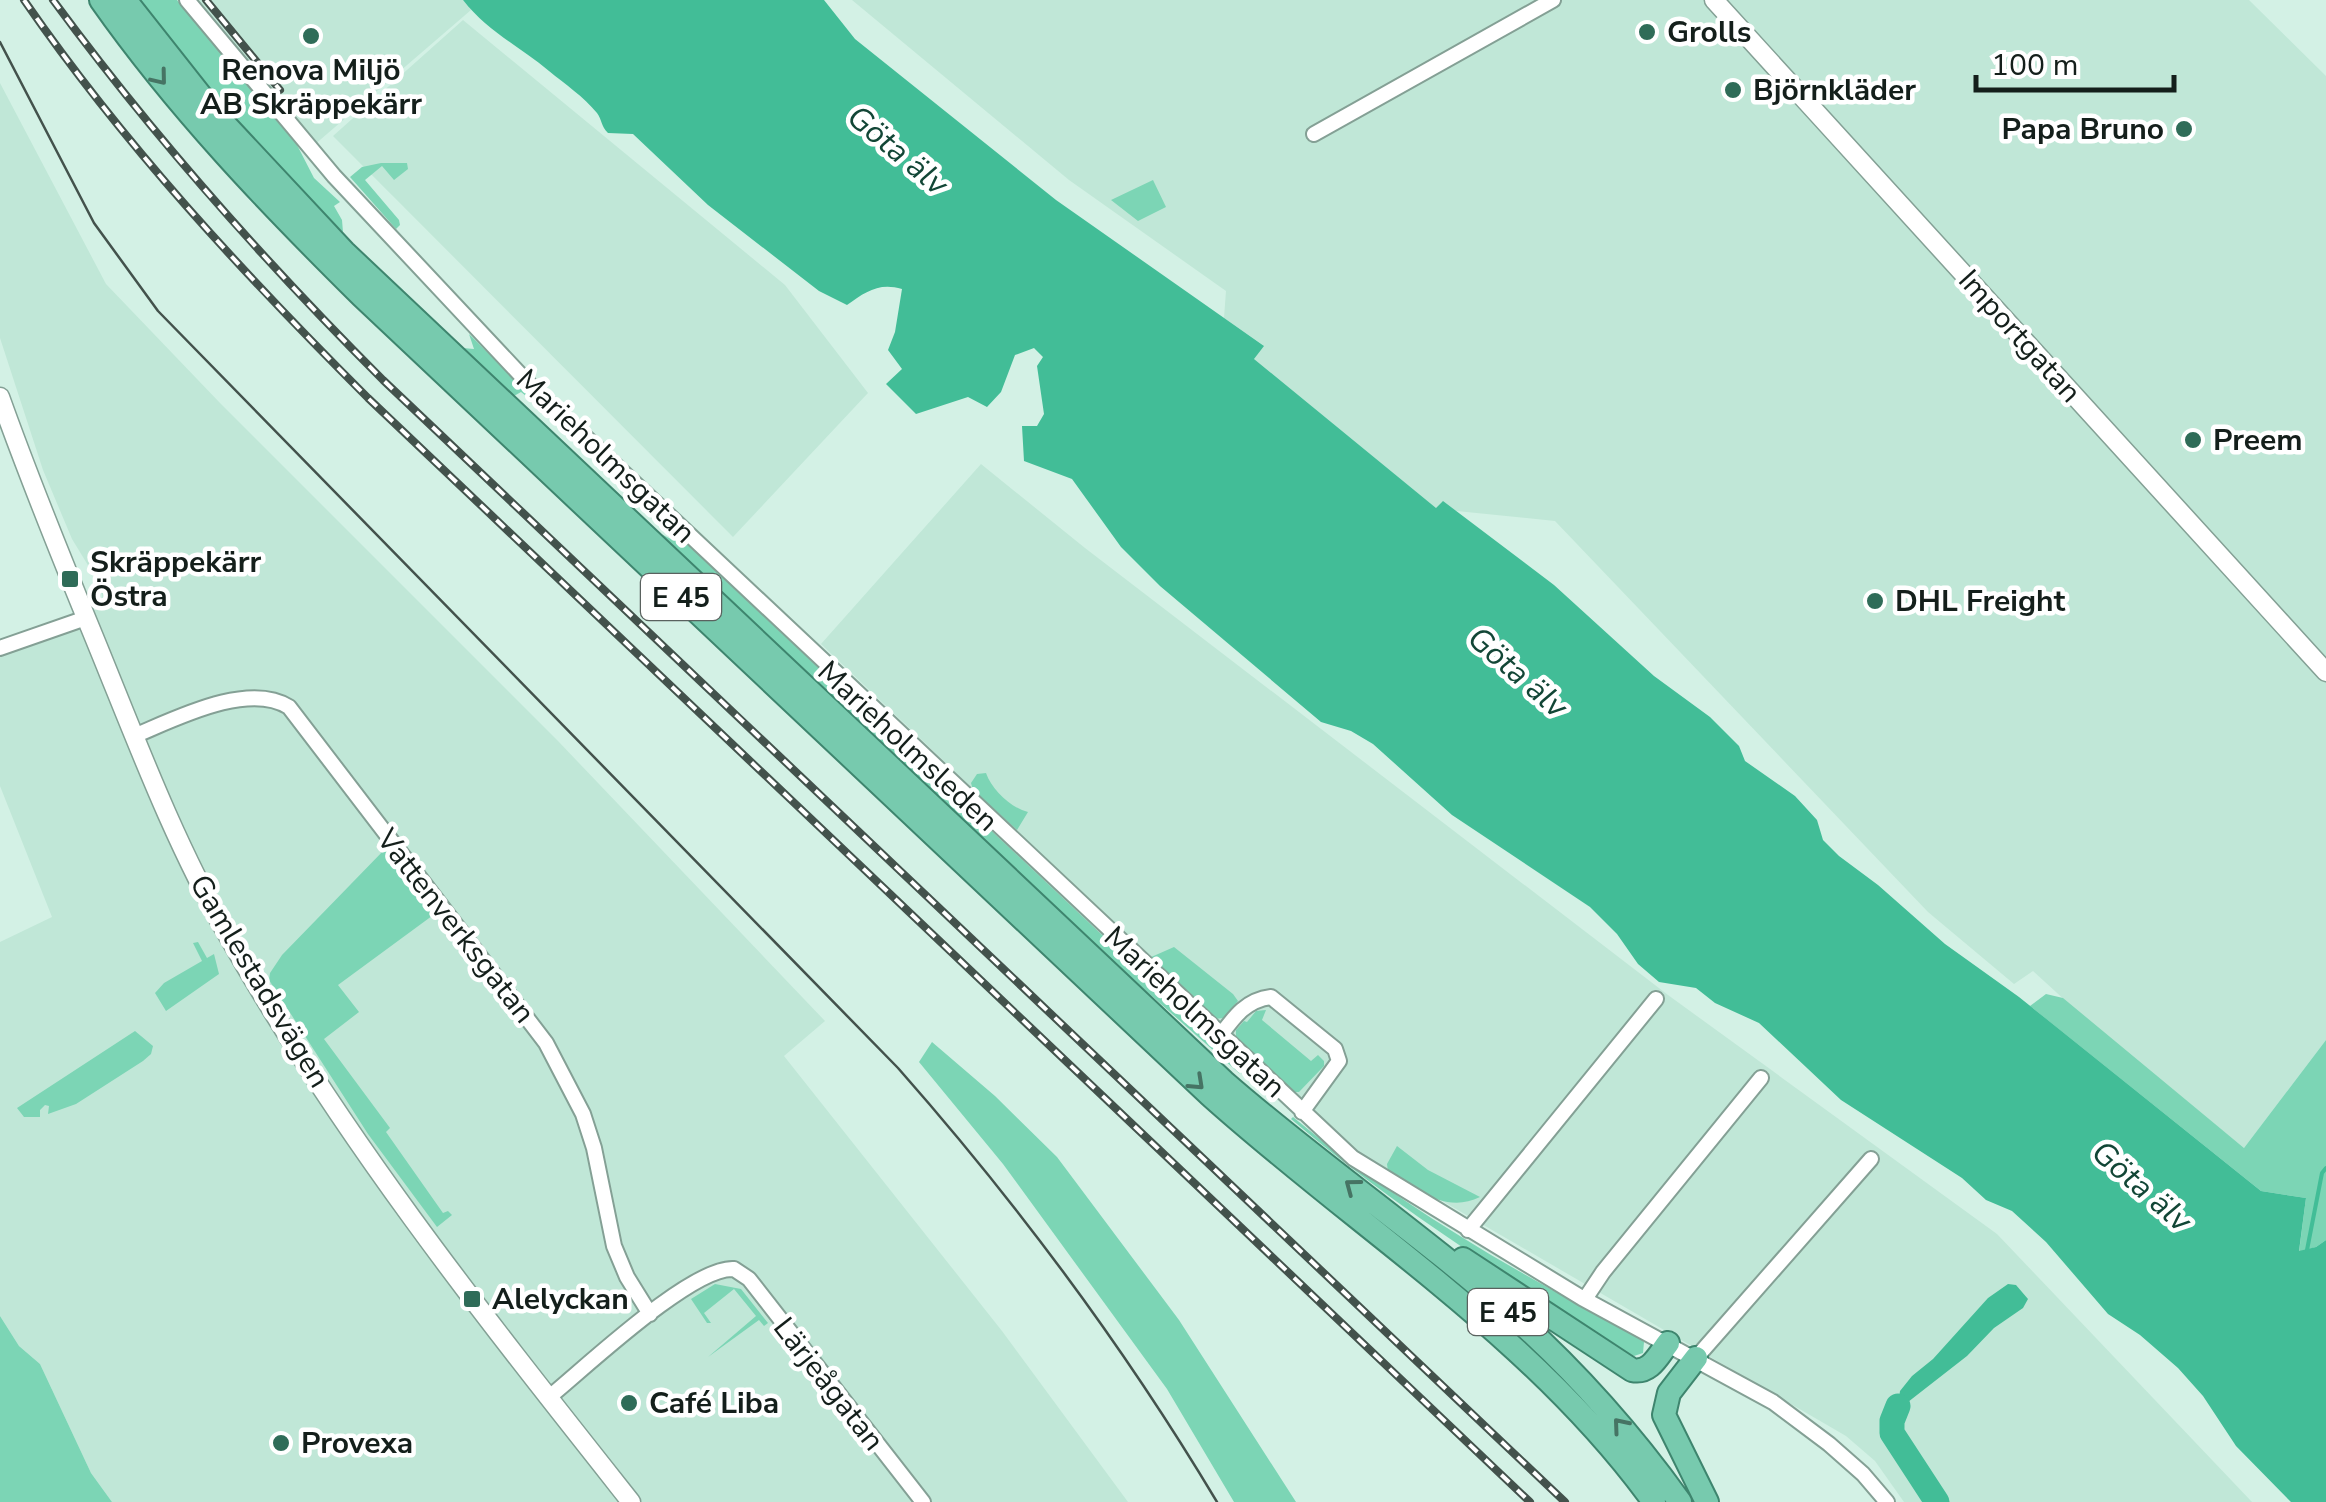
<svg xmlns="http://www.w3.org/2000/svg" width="2326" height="1502" font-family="'Nunito Sans',sans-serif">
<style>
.built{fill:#c0e7d7}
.green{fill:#7cd5b5}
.water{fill:#42bd97}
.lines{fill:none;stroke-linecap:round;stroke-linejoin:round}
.stream{stroke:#42bd97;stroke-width:4}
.river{stroke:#42bd97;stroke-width:25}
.minor-casing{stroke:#84a095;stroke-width:18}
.tertiary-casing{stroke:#84a095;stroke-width:21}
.trunk-casing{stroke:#3e856e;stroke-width:26}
.minor{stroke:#fff;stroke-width:14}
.tertiary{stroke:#fff;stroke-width:18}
.trunk{stroke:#77caae;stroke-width:22}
.tram{stroke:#43524c;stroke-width:2.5}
.rail-casing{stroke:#43524c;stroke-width:8}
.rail{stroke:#fff;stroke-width:4;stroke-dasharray:11;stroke-linecap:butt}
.oneway{stroke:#467464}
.poi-dot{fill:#2f6c58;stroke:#fff;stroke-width:4}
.labels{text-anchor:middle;stroke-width:9;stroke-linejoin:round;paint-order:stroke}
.shield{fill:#fff;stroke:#5a625f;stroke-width:2.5}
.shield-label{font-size:28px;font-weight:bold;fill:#141f1b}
.poi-label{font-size:30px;font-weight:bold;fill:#141f1b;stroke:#fff;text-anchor:start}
.street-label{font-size:30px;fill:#141f1b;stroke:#fff}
.water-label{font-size:32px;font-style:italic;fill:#124636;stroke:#fff}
</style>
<rect width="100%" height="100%" fill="#d3f1e5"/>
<path class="built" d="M193,0H463L471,10L313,146Z
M852,0H2249L2326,76V1040L2244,1148L2080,1014L2033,971L2014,984L1928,912L1555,521L1437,509L1254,359L1263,345L1224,318L1226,291L1069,180Z
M463,20L785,285L868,393L733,537L333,136Z
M0,83L106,284L220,403L558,741L825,1021L784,1056L1002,1331L1128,1502H112L91,1473L40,1364L19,1346L0,1316V942L52,917L0,786V650L104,606L100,585L72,539L43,470L0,338Z
M981,464L1085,548L1668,995L1997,1234L2252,1502H1904L1875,1461L1846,1436L1348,1146L821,644Z"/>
<path class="green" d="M137,0H177L297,145L314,178L340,202L334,206L342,220L343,232L266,156Z
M381,163H407L408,169L394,180L382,166L365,180L399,220L400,225L396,229L350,177L362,167Z
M1153,180L1166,207L1138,221L1111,200Z
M469,334L555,419L521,392L514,396L657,532L673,540L668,526L1220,1046L1240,1074L1041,898L460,351L463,348L474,349Z
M986,773C992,790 1011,808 1028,812L1017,830L973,790L971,783L977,774Z
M385,849L436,913L338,985L359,1012L324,1039L390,1128L386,1132L443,1213L448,1211L452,1215L437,1227L368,1134L269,980L270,973L282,955Z
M198,942L207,958L214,954L219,974L166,1011L155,993L164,983L202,961L193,943Z
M1174,947L1233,994L1238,1001L1224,1018L1214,1019L1149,958Z
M2046,994L2063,998L2244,1148L2326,1040V1240L2316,1247L2299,1252L2306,1198L2261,1191L2030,1006Z
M1266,1010L1262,1020L1311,1061L1318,1055L1324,1061V1066L1299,1092H1291L1236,1038V1030L1244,1021L1247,1022L1256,1011Z
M135,1031L153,1046L151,1054L143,1061L76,1104L48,1114L49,1106L45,1105L40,1110V1117H24L17,1108Z
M932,1042L995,1096L1057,1157L1179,1320L1296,1502H1234L1167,1389L1003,1164L919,1062Z
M1293,1117C1397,1204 1515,1272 1635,1334L1644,1342L1643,1353L1634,1356L1622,1350C1508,1278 1394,1207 1291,1119Z
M1397,1146L1428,1170L1480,1197C1446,1214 1416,1189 1388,1172L1387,1164Z
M715,1284L741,1289L768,1323L764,1326L759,1320L708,1357L756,1316L734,1289L704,1313L711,1323H707L691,1299Z
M0,1316L19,1346L40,1364L91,1473L112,1502H0Z"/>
<path class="water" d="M463,0H824L855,39L1056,200L1264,346L1254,359L1436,508L1443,501L1554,585L1654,676L1710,717L1739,746L1745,761L1795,796L1817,820L1823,840L1839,856L1878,885L1945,944L2019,997L2261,1191L2306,1198L2299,1251L2316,1247L2326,1240V1502H2291L2236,1446L2203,1396L2178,1368L2140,1335L2108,1314L2046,1242L2012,1211L1986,1200L1962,1178L1841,1100L1759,1023L1715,1003L1696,988L1659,982L1638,964L1617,934L1590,907L1452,815L1373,744L1351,731L1321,722L1160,586L1121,547L1072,479L1024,461L1022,426H1037L1044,414L1037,366L1043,357L1034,348L1015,355L1001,392L987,407L968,397L916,414L886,384L902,369L888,350L895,332L902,289C879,282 865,292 847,305L819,291L708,205L633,134L608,133C601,126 602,120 597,113C584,97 565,84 549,71C519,46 487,31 463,0Z
M2008,1284L2016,1285L2028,1299L2023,1308L1994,1328L1967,1356L1908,1402L1898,1406L1900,1391L1912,1376L1933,1359L1988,1298Z"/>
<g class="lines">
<path class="stream" d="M2307,1250L2322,1173L2326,1168"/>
<path class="river" d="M1898,1406L1892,1421V1433L1937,1502"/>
<defs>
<path id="minor" d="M187,0L334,176L530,385L1353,1158L1582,1298L1773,1402L1829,1444L1863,1474L1887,1502
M1314,134L1553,0
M0,648L86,618
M134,736C175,719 248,681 289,707L546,1043L583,1114L594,1148L614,1246L627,1277L650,1314
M1220,1036C1234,1017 1246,1000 1271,997L1335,1049L1339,1061L1302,1112
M1468,1230L1656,999
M1585,1299L1603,1272L1761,1078
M1696,1358L1871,1159
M548,1398C584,1369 692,1266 734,1269L749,1279L923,1502"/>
<path id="tertiary" d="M1714,0L2326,672
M0,397C29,478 61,557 94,637C135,737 173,840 227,934C341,1137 487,1320 631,1502"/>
<path id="trunk" d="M101,0C177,108 268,203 361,295L1209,1094C1360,1230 1534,1336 1654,1502
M125,0L215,114L344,252L1224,1082C1319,1165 1423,1235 1517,1319C1578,1374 1632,1435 1680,1502
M1463,1259L1632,1370C1650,1374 1658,1356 1668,1343
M1696,1358L1669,1393L1664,1415L1707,1502"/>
</defs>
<use href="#minor" class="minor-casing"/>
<use href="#tertiary" class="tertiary-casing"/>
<use href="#trunk" class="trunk-casing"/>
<use href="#minor" class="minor"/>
<use href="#tertiary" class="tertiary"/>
<use href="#trunk" class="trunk"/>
<path class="tram" d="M0,42L94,223L158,311L898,1068C1017,1203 1125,1348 1217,1502"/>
<defs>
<path id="rail" d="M24,0C124,145 244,274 368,398L1530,1502
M53,0C153,136 263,260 383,380L1565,1502
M206,0L280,90"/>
</defs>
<use href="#rail" class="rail-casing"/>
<use href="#rail" class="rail"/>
</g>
<defs><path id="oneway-chevron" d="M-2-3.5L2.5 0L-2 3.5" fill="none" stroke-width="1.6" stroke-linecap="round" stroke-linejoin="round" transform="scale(2.5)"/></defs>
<g class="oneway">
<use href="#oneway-chevron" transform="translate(160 78) rotate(51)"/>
<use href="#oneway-chevron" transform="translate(1197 1083) rotate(43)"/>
<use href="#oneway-chevron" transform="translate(1352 1186) rotate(-143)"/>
<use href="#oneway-chevron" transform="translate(1620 1425) rotate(-130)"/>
</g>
<g class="poi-dot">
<circle cx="1647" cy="32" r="10"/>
<circle cx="311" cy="36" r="10"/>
<circle cx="1733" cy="90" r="10"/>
<circle cx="2184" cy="129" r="10"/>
<circle cx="2193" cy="440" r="10"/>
<rect x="60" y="569" width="20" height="20" rx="5"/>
<circle cx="1875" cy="601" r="10"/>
<rect x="462" y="1289" width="20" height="20" rx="5"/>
<circle cx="629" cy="1403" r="10"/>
<circle cx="281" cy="1443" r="10"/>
</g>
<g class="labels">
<g class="shield">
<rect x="641" y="574" width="80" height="46" rx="8"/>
<rect x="1468" y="1289" width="80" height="46" rx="8"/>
</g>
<g class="shield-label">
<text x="681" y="607">E 45</text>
<text x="1508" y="1322">E 45</text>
</g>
<g class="poi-label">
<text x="1667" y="42">Grolls</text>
<text x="311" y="80" text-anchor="middle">Renova Miljö<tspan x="311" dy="34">AB Skräppekärr</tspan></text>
<text x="1753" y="100">Björnkläder</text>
<text x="2164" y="139" text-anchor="end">Papa Bruno</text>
<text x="2213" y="450">Preem</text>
<text x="90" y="572">Skräppekärr<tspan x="90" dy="34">Östra</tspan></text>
<text x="1895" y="611">DHL Freight</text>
<text x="492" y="1309">Alelyckan</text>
<text x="649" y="1413">Café Liba</text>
<text x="301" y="1453">Provexa</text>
</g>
<g class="street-label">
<text transform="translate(2020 336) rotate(48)" y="10">Importgatan</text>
<text transform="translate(606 456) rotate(44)" y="10">Marieholmsgatan</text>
<text transform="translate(908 746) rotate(43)" y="10">Marieholmsleden</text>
<text transform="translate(456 926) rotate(52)" y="10">Vattenverksgatan</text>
<text transform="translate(260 981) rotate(59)" y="10">Gamlestadsvägen</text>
<text transform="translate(1195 1012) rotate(43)" y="10">Marieholmsgatan</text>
<text transform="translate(829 1384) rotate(52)" y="10">Lärjeågatan</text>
</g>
<g class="water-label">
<text transform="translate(898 150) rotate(40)" y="11">Göta älv</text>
<text transform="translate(1518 672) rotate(41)" y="11">Göta älv</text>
<text transform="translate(2142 1186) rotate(41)" y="11">Göta älv</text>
</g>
</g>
<path d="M1976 75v15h198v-15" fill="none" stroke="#141f1b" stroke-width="5"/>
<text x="1991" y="75" font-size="30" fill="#141f1b" stroke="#ffffff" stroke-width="8" paint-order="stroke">100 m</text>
</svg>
